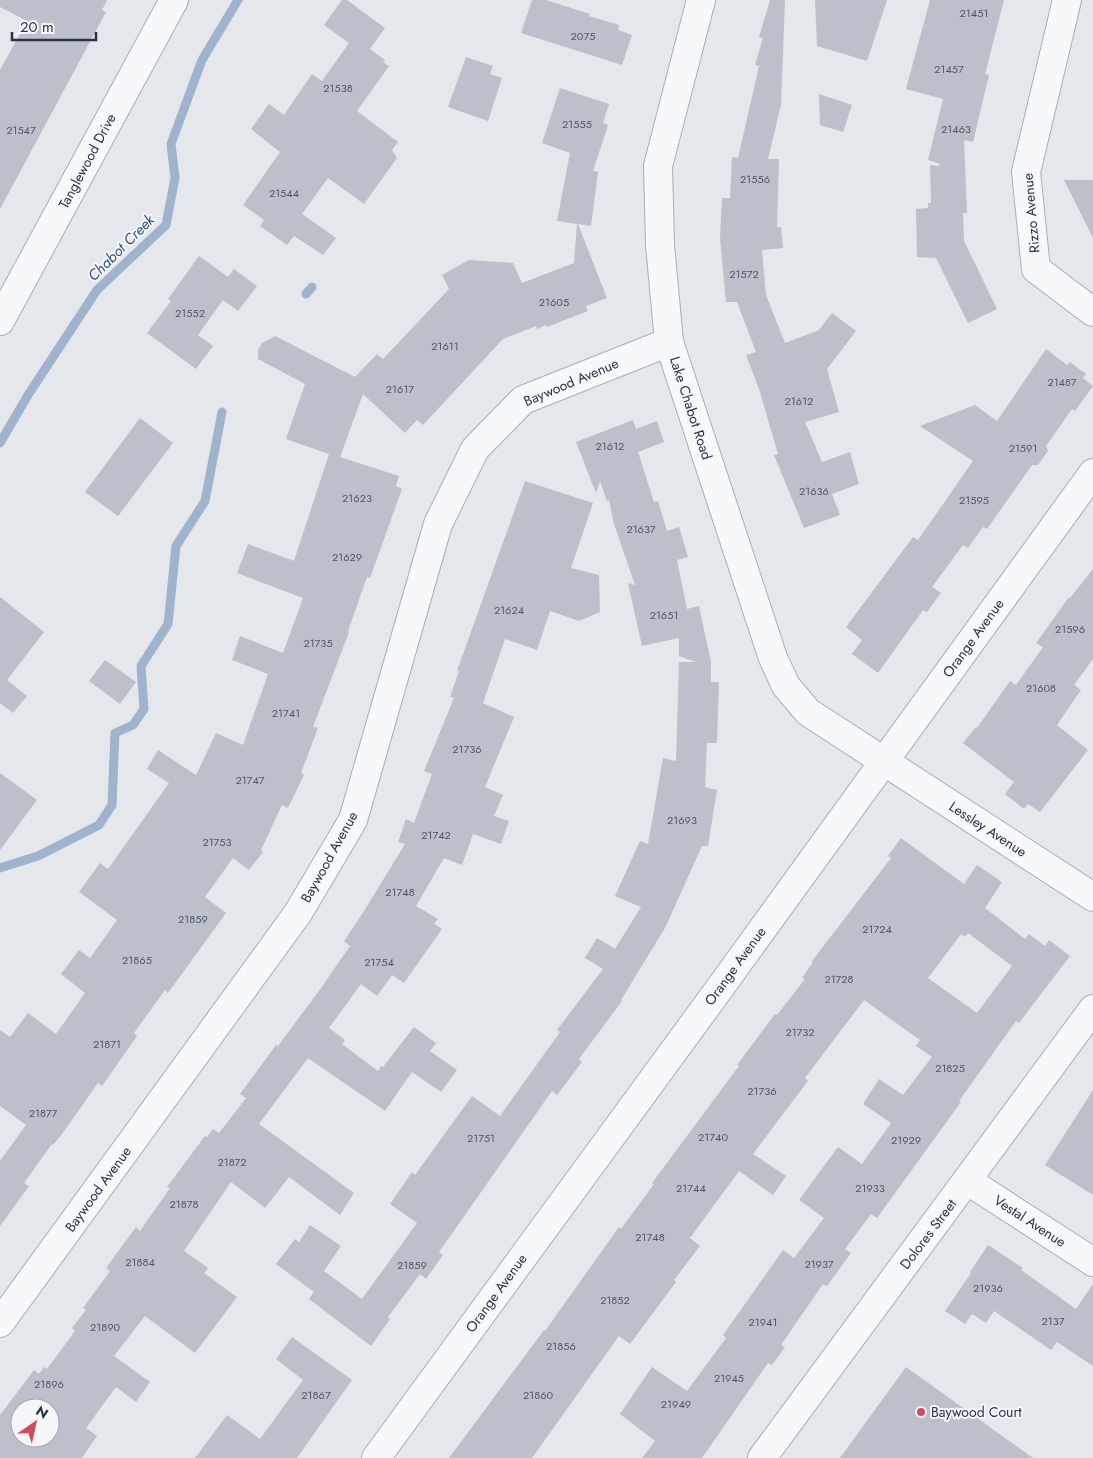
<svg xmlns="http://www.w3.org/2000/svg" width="1093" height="1458" font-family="Jost,sans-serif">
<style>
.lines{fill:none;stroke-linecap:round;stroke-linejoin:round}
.stream{stroke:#9fb4cc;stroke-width:9}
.building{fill:#bbc0ca;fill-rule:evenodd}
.minor-casing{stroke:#a9aeb7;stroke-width:30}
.minor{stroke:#f7f8fa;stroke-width:28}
.poi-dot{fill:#d1495b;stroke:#f4f6f9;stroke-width:2}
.labels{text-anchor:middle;stroke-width:4;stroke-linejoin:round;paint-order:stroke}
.number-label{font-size:11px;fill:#4f5766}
.street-label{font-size:14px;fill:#2b3445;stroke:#f4f6f9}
.poi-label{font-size:14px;fill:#2b3445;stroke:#f4f6f9;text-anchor:start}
.water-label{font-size:15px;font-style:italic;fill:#34527a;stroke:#f4f6f9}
</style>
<rect width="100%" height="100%" fill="#e4e7ec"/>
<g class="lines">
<path class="stream" d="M306,294L312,287
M0,443L28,395L97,290L166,225L175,178L171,144L202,60L238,0
M0,868L38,856L99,825L112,805L115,733L133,725L144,709L141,666L168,624L176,546L205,501L222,412"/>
</g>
<path class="building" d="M0,0H107L102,10L106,12L0,209V70L27,21L0,7Z
M342,0H347L385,28L370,49L385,60L383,62L389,66L357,111L398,142L392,150L397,158L364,204L328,178L302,214L336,238L323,255L294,236L287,245L260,226L264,220L243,205L280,152L251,129L269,104L284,115L312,74L322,81L349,43L324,25Z
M532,0H546L590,14L589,16L619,25L618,30L632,35L622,65L521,33Z
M770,0H785L781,105L768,159H779L777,227H781L783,248L762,250L766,295L785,343L819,330L832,313L856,331L827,369L839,412L805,422L822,462L850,452L859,484L832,494L840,515L804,528L774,455L778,454L759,389L746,355L756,352L737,302H726L720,238L722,198H730L732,157L738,158L759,66L755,65L763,38L759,37Z
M815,0H887L867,61L817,46Z
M930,0H1004L985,74L989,75L973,142L964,140L967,213H963L964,241L997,309L968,323L936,258L917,257L916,209L928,208V203H931L930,165L939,166L940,164L928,160L943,99L906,89Z
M466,57L493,66L490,74L502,78L488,121L448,107Z
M560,88L609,104L603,123L608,125L593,171L598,172L591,226L578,224L607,298L586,306L588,311L562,321L547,327L546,325L537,329L536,326L503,339L423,425L417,420L405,433L363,394L340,457L399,476L396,486L402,489L370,578L367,577L348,631L349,632L313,727L318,728L301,773L304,775L288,808L282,805L261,850L263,852L249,870L233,858L205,897L226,913L168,993L165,990L134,1033L137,1036L102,1086L98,1083L62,1134L53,1145L52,1144L24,1183L29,1186L0,1226V1161L26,1125L0,1106V1030L10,1037L28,1013L56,1034L85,993L61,974L79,950L90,958L117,920L79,892L100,863L108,869L169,783L147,769L158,750L196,775L216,733L243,745L268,674L232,660L240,636L283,653L303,598L237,573L248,544L294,561L329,454L286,439L305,384L258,359V350L262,343L275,336L355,377L377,354L383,359L449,289L442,275L469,260L513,263L522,283L574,263L577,224L557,221L570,153L542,143Z
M819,94L852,105L843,132L820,125Z
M1064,180H1093V238Z
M199,256L228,277L234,269L257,286L238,311L223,300L198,335L213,346L196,369L147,333L171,301L168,299Z
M1046,349L1067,365L1070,362L1086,374L1083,378L1093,386L1075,411L1072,409L1046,446L1048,451L1038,465H1032L987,529L983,527L968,548L963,545L932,587L941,593L927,612L923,610L878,673L852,654L862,640L846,627L913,537L918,540L973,461L920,426L975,405L997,421Z
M140,418L173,443L118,516L85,492Z
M633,420L636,429L657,421L664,442L638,452L654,502L658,501L667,531L679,527L688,557L677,560L687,609L699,606L711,662V682H719L717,743H707L705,787L717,790L708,846H702L665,928L621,1000L622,1001L579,1059L582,1062L557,1095L552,1091L439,1252L443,1255L426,1279L420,1274L388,1317L390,1319L371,1346L309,1299L314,1292L276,1264L295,1239L299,1242L310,1225L341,1246L324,1271L362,1299L417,1223L390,1204L412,1172L415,1175L472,1096L500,1116L560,1032L557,1030L603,969L585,958L597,938L615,949L641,907L615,896L640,841L648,844L663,758L676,761L679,662H696L679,656V638L642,646L628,583L635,585L614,524L609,500L607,501L600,481L596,493L576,442Z
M525,481L593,503L571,568L599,575L600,612L579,621L550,611L537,650L505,639L483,703L514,717L485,787L503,795L494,816L509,821L501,844L473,834L462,865L444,858L416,906L438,919L434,924L442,929L404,983L392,975L377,996L361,984L329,1028L345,1040L342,1044L378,1071L381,1066L383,1067L414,1027L436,1043L430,1051L457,1070L441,1092L412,1072L385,1111L308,1058L259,1124L354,1193L340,1215L289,1177L265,1208L231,1182L184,1251L208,1268L204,1273L237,1297L195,1353L145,1316L114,1356L150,1382L136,1402L116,1387L86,1428L97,1436L82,1458H0V1415L34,1370L39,1374L44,1367L47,1369L75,1331L72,1328L86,1310L83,1308L110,1271L106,1268L136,1227L140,1231L170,1188L167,1187L205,1136L207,1137L213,1129L219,1133L246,1098L240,1094L276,1045L278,1046L321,988L350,946L344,941L364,911L405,844L398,842L406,819L414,823L432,774L424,771L454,698L450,697L459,671H457ZM20,1408H50V1438H20Z
M1093,569V659L1074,685L1081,690L1057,725L1088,750L1040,812L1028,804L1024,809L1005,794L1014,782L963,743L976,727L977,728L1010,681L1016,685L1043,647L1036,643L1069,597L1070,598Z
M0,597L44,632L7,680L27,696L13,713L0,703Z
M105,660L136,682L120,704L89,681Z
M0,773L37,800L0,850Z
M901,838L964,884L977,865L1002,882L985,908L1025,939L1029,934L1045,946L1049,940L1070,956L1019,1023L1016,1021L959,1101L961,1102L877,1218L871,1214L845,1249L851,1253L827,1286L823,1284L796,1323L781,1345L785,1347L772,1365L768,1363L702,1458H642L655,1441L620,1414L652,1367L687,1391L726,1338L723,1335L783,1250L794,1258L824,1218L799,1200L838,1147L862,1164L891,1123L863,1104L879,1079L903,1095L932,1057L916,1046L920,1040L864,1000L805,1078L808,1081L753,1154L786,1176L773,1195L739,1171L690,1238L700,1246L674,1280L676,1282L630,1344L619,1336L532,1458H449L544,1330L545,1331L619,1227L621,1229L654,1184L652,1183L739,1066L737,1065L775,1014L777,1015L805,979L802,978L813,962L812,961L891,858L888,856ZM968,933L1012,966L977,1013L928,978L961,934L965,937Z
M1093,1090V1195L1045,1165Z
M988,1245L1023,1268L1021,1270L1076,1309L1093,1284V1366L1057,1342L1051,1350L994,1311L986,1323L972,1314L965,1324L945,1311L971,1273L970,1272Z
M292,1337L352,1380L297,1458H195L227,1415L260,1439L303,1380L276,1359Z
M906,1367L1033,1458H840Z"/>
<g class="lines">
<defs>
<path id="minor" d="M701,0L658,166L660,245L669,342L773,658L786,686L808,712L1093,897
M1067,0L1026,172L1036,269L1093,312
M0,321L174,0
M968,1181L1093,1262
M0,1323L298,913L353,820L438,524L475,449L523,400L669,342
M376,1458L714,996L1093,473
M762,1458L1093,1009"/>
</defs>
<use href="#minor" class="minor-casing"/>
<use href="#minor" class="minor"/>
</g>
<circle class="poi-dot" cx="921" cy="1412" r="5"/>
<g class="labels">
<g class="number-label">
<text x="974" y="17">21451</text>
<text x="583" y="40">2075</text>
<text x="949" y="73">21457</text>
<text x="338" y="92">21538</text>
<text x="577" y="128">21555</text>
<text x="956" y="133">21463</text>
<text x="21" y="134">21547</text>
<text x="755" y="183">21556</text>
<text x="284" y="197">21544</text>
<text x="744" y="278">21572</text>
<text x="554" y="306">21605</text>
<text x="190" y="317">21552</text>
<text x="445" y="350">21611</text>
<text x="1062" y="386">21487</text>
<text x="400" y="393">21617</text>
<text x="799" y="405">21612</text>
<text x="610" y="450">21612</text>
<text x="1023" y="452">21591</text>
<text x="814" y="495">21636</text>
<text x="357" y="502">21623</text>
<text x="974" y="504">21595</text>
<text x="641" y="533">21637</text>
<text x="347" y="561">21629</text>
<text x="509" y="614">21624</text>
<text x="664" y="619">21651</text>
<text x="1070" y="633">21596</text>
<text x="318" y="647">21735</text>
<text x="1041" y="692">21608</text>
<text x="286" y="717">21741</text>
<text x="467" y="753">21736</text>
<text x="250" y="784">21747</text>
<text x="682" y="824">21693</text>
<text x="436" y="839">21742</text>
<text x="217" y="846">21753</text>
<text x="400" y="896">21748</text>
<text x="193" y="923">21859</text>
<text x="877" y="933">21724</text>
<text x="137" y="964">21865</text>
<text x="379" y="966">21754</text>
<text x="839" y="983">21728</text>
<text x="800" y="1036">21732</text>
<text x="107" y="1048">21871</text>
<text x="950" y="1072">21825</text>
<text x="762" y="1095">21736</text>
<text x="43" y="1117">21877</text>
<text x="713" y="1141">21740</text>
<text x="481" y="1142">21751</text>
<text x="906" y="1144">21929</text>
<text x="232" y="1166">21872</text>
<text x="691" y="1192">21744</text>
<text x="870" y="1192">21933</text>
<text x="184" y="1208">21878</text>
<text x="650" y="1241">21748</text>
<text x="140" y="1266">21884</text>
<text x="819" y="1268">21937</text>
<text x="412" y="1269">21859</text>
<text x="988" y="1292">21936</text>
<text x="615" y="1304">21852</text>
<text x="1053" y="1325">2137</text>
<text x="763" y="1326">21941</text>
<text x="105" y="1331">21890</text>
<text x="561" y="1350">21856</text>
<text x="729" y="1382">21945</text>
<text x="49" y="1388">21896</text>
<text x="316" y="1399">21867</text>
<text x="538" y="1399">21860</text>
<text x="676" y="1408">21949</text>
</g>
<g class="street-label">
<text transform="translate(87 161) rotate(-62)" y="5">Tanglewood Drive</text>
<text transform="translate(1031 213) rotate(-95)" y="5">Rizzo Avenue</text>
<text transform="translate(571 382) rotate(-23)" y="5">Baywood Avenue</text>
<text transform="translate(691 408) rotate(72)" y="5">Lake Chabot Road</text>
<text transform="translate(973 638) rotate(-54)" y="5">Orange Avenue</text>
<text transform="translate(988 829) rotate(33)" y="5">Lessley Avenue</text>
<text transform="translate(329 857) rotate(-61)" y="5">Baywood Avenue</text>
<text transform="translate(735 966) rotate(-54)" y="5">Orange Avenue</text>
<text transform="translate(98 1189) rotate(-54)" y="5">Baywood Avenue</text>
<text transform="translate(1030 1221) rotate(33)" y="5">Vestal Avenue</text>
<text transform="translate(928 1234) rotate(-53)" y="5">Dolores Street</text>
<text transform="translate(496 1293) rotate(-54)" y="5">Orange Avenue</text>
</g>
<g class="poi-label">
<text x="931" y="1417">Baywood Court</text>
</g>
<g class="water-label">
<text transform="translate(121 248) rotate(-45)" y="5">Chabot Creek</text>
</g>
</g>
<g transform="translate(35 1423) rotate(34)"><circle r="24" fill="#f4f6f9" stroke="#a4a8b1"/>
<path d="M0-4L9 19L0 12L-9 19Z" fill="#d1495b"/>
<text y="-8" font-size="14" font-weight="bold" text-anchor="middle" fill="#2b3445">N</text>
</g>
<path d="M12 32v8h84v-8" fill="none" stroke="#2b3445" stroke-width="2.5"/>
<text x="20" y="32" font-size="15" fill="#2b3445" stroke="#f4f6f9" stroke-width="4" paint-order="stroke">20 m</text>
</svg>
